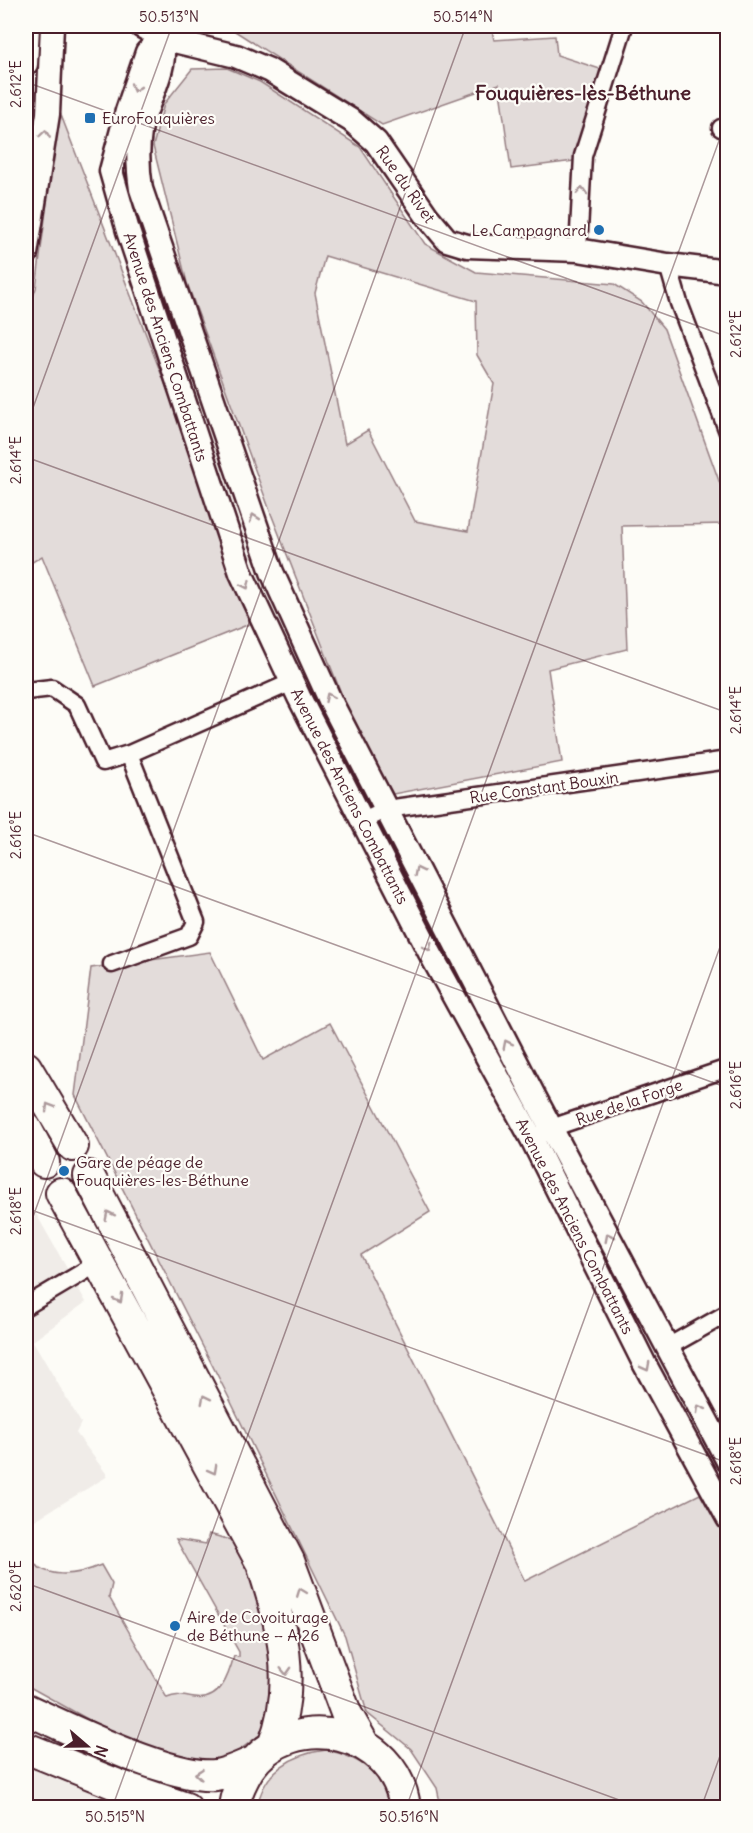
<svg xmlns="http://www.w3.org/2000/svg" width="753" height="1833" font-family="Delius,sans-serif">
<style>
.built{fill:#f0ece8}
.green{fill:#e3dcda;stroke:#967e82;stroke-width:1.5;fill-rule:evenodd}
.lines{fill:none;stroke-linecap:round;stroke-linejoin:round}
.street-casing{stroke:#4a1f2b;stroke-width:21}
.secondary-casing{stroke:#4a1f2b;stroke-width:27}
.highway-casing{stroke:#4a1f2b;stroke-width:34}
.street{stroke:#fdfcf7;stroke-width:16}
.secondary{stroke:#fdfcf7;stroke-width:22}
.highway{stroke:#fdfcf7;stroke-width:30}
.oneway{stroke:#ac999b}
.ticks{fill:none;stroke:#4a1f2b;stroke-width:1.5;stroke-opacity:0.45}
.poi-dot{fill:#1f6fb2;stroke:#fdfcf7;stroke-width:2}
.labels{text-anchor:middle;stroke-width:4.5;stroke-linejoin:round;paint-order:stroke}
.poi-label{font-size:16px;fill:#4a1f2b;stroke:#fdfcf7;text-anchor:start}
.street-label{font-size:16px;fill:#4a1f2b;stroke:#fdfcf7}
.quarter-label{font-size:20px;font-weight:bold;fill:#4a1f2b;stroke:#fdfcf7}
.neatline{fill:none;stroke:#4a1f2b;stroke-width:2}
.ticks-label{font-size:15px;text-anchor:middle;fill:#4a1f2b}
</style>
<rect width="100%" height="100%" fill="#fdfcf7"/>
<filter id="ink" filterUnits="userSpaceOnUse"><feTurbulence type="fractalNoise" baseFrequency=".0167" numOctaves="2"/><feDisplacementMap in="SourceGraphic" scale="12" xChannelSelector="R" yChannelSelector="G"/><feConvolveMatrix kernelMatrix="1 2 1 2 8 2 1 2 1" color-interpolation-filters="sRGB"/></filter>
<g filter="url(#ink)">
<path class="built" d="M26,1196L86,1302L33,1341L81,1423L76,1433L108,1476L30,1523L26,1516Z
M26,1761L146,1807H26Z"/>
<path class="green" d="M227,26H491L494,40L555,36L557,55L603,70L574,161L511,169L499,84L382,125Z
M227,68L260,82L360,147L425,244L476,272L614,284L642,302L664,329L727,503V524L622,526L627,649L548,669L562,762L393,794L350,716L270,511L187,283L153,146L164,104L192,69ZM325,256L476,301L477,355L494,384L468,531L415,521L368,430L345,444L315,293Z
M59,110L257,621L95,686L42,556L26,566V318L36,288Z
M210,952L263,1060L330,1023L430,1212L361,1255L525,1581L700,1494L728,1543L727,1807H441L437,1788L411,1749L367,1713L345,1636L228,1396L75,1095L91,968Z
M209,1534L238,1542L247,1548L278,1682L265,1731L233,1755L210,1762L185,1759L118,1736L26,1685V1555C44,1581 76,1576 101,1565L112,1584L109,1597L167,1698C179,1693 183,1697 195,1698C221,1702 229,1674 234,1656L239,1657V1652L176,1539L206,1544Z
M326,1750C357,1756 385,1773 390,1808H257C263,1771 292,1754 326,1750Z"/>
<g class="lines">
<defs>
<path id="street" d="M721,128H728
M578,250L583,156L624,26
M668,265L679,303L728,432
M26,691L52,688L77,705L103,762L129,754L292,682
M363,820L387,809L728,760
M112,964L189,936L196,922L129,754
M542,1134L563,1124L728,1068
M26,1306L100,1262
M666,1348L728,1313"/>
<path id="secondary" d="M141,26L162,38L236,56L269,70L352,121L376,142L427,216L447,240L467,246L578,250L668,265L728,272
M157,29C176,62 145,99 140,132C137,152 138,169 141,189L272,572L330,700L534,1096L728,1461
M162,38L147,52L127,111L111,171L128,231L241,573L299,697L430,953L532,1139L644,1363L728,1518
M26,64L28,26
M26,254L48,114L52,26"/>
<path id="highway" d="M26,1067L73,1146
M26,1128L44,1162
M89,1176L289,1561L346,1713L363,1743
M61,1193L262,1564C282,1627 298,1681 273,1746
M26,1709C67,1728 173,1780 216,1775C230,1773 243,1766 255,1761
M26,1748L118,1785L186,1808
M234,1808C235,1794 242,1781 249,1769C292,1706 397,1731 405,1808"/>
</defs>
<use href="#street" class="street-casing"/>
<use href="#secondary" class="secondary-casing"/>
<use href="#highway" class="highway-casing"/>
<use href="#street" class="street"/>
<use href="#secondary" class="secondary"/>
<use href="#highway" class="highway"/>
</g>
<defs><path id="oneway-chevron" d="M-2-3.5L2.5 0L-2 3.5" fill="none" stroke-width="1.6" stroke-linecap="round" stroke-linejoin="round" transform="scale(1.5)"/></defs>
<g class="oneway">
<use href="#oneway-chevron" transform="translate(135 88) rotate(109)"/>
<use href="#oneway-chevron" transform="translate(45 134) rotate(-82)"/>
<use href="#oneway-chevron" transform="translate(582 191) rotate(-87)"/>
<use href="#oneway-chevron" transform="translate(254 518) rotate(-109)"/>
<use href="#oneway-chevron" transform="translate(246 585) rotate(65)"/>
<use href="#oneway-chevron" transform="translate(329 697) rotate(-115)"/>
<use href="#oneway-chevron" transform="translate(418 871) rotate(-117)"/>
<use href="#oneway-chevron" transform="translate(428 947) rotate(63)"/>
<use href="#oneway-chevron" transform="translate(507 1044) rotate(-117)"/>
<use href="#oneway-chevron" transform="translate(49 1107) rotate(-121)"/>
<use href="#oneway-chevron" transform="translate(109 1215) rotate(-117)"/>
<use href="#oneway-chevron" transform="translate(609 1237) rotate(-117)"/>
<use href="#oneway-chevron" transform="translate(119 1299) rotate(61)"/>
<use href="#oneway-chevron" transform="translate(646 1367) rotate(62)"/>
<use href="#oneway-chevron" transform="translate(205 1399) rotate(-117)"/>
<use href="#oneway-chevron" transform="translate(700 1409) rotate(-119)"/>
<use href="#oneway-chevron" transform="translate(213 1470) rotate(61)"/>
<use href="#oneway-chevron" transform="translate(301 1592) rotate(-111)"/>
<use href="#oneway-chevron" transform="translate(286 1671) rotate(88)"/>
<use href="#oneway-chevron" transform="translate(199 1774) rotate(-174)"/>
</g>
</g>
<path class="ticks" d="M26,82L728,337M26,427L172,26M26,457L728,713M26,832L728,1088M26,1208L728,1463M26,1236L466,26M26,1583L641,1808M112,1808L728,116M406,1808L728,925M701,1808L728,1734"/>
<g class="poi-dot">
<rect x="84" y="112" width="12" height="12" rx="3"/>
<circle cx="599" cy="230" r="6"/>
<circle cx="64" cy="1171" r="6"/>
<circle cx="175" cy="1626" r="6"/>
</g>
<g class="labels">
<g class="poi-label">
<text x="102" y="124">EuroFouquières</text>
<text x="587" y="236" text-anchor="end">Le Campagnard</text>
<text x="76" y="1168">Gare de péage de<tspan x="76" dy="18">Fouquières-les-Béthune</tspan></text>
<text x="187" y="1623">Aire de Covoiturage<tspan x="187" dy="18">de Béthune − A 26</tspan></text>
</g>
<g class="street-label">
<text transform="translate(406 184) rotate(55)" y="6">Rue du Rivet</text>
<text transform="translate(166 347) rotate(72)" y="6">Avenue des Anciens Combattants</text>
<text transform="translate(544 787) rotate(-8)" y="6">Rue Constant Bouxin</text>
<text transform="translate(350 796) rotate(63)" y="6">Avenue des Anciens Combattants</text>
<text transform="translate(629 1102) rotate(-19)" y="6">Rue de la Forge</text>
<text transform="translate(575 1226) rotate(63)" y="6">Avenue des Anciens Combattants</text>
</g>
<g class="quarter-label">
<text x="583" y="100">Fouquières-lès-Béthune</text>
</g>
</g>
<rect width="753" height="1833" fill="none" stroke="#fdfcf7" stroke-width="66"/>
<g transform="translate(87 1746) rotate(110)" stroke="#fdfcf7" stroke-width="4.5" paint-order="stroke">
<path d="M0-4.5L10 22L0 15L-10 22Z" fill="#4a1f2b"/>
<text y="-9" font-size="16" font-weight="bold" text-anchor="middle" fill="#4a1f2b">N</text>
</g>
<rect x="33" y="33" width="687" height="1767" class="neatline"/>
<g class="ticks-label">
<text x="169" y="22">50.513°N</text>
<text x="463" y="22">50.514°N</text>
<text transform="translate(16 84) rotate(-90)" y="5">2.612°E</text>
<text transform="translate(736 334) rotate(-90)" y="5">2.612°E</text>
<text transform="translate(16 460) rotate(-90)" y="5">2.614°E</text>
<text transform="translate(736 710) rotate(-90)" y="5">2.614°E</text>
<text transform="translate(16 835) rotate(-90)" y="5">2.616°E</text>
<text transform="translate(736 1085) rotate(-90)" y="5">2.616°E</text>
<text transform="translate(16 1211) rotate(-90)" y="5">2.618°E</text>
<text transform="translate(736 1461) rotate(-90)" y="5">2.618°E</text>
<text transform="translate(16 1586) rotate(-90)" y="5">2.620°E</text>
<text x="115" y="1822">50.515°N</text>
<text x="409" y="1822">50.516°N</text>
</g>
</svg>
